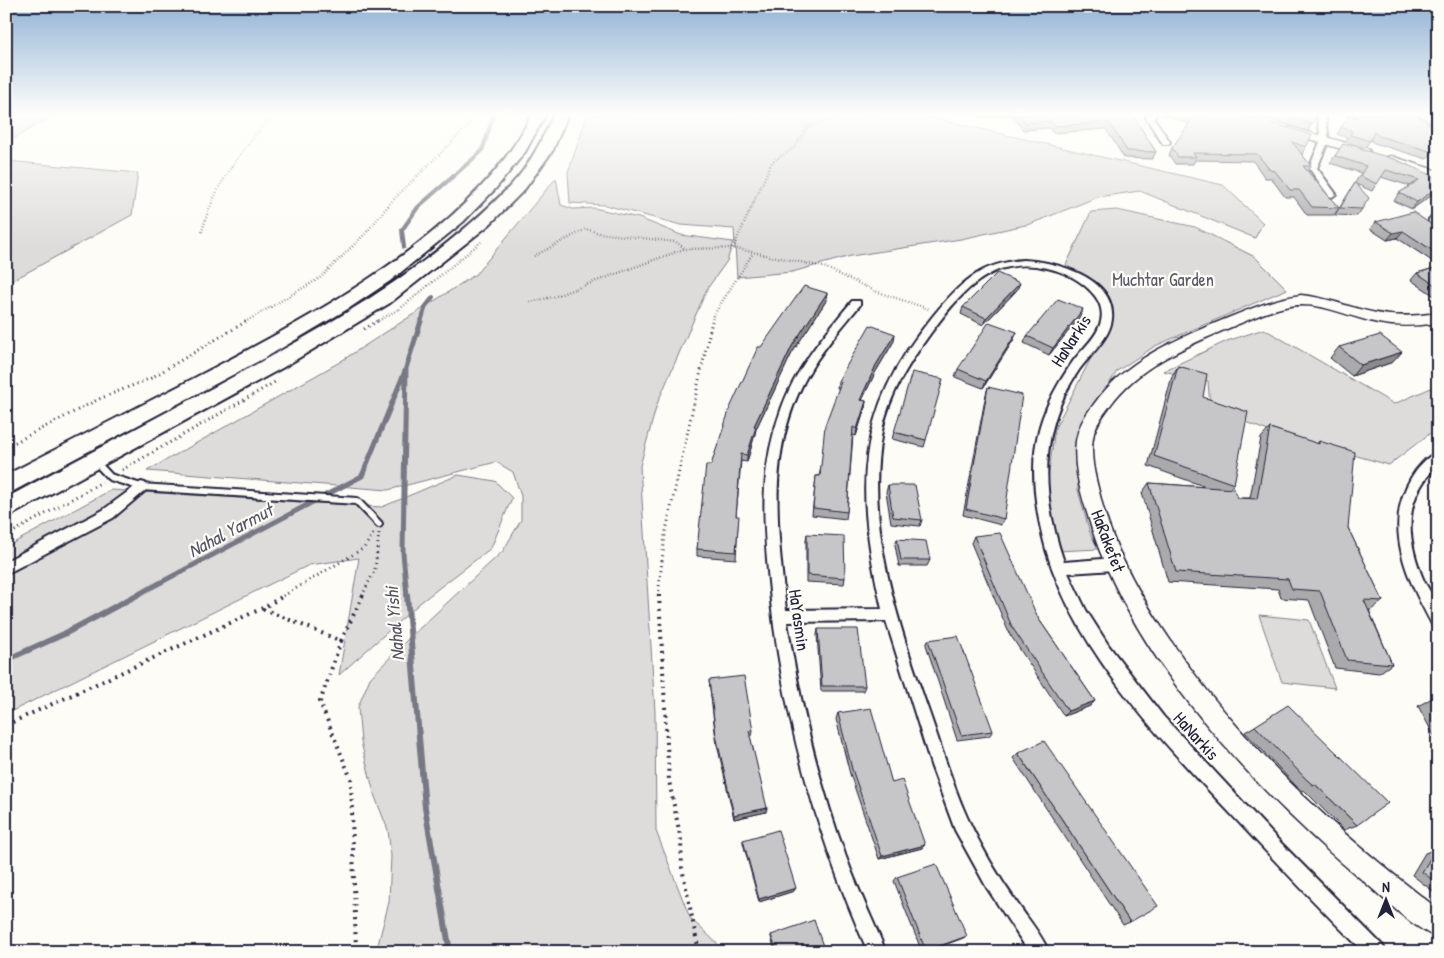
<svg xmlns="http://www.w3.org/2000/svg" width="1444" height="958" font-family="'Patrick Hand',sans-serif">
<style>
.green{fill:#dddcdb;stroke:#807f8b}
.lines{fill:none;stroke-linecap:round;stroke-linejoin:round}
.stream-far2{stroke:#787885;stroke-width:4}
.stream-far1{stroke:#787885;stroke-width:5}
.stream{stroke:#787885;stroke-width:6}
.lane-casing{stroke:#22223b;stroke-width:10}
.street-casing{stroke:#22223b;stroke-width:4}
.secondary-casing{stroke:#22223b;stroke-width:3}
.highway-casing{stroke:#22223b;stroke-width:4}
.path-far2{stroke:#22223b;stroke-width:2.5;stroke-dasharray:0.5 2.5;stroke-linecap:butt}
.path-far1{stroke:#22223b;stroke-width:3;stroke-dasharray:1 4;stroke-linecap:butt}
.path{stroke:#22223b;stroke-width:4;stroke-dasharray:2 5;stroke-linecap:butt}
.lane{stroke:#fdfcf7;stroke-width:6}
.street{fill:#fdfcf7;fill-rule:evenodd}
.secondary{fill:#fdfcf7;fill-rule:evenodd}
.highway{fill:#fdfcf7;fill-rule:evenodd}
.wall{fill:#aaaaac;stroke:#22223b}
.shaded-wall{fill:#8b8b8c;stroke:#22223b}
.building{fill:#c6c6c8;stroke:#22223b}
.labels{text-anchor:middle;stroke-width:4.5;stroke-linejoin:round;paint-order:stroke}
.park-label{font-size:18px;fill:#5a5a6b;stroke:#fdfcf7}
.street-label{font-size:18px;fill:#22223b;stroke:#fdfcf7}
.water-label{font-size:19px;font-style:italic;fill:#545466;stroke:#fdfcf7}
</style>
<rect width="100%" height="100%" fill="#fdfcf7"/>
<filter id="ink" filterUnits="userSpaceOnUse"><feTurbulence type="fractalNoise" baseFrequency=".02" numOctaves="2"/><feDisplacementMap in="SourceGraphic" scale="10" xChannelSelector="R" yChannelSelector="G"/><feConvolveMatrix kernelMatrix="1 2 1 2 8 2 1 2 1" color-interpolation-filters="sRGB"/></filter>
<g filter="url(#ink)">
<path class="green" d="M6,114H70L53,116L6,143Z
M588,114H916L1223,185L1263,223L1255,238L1140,191L1098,197L1030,224L961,239L851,256L792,272L737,277L734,229L681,225L605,205L570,203L568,172Z
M6,161L138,173L132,215L6,284Z
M556,178L561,205L573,209L594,208L639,218L681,235L733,242L727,261L707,289L657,404L640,466L655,712L656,831L690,918L722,948L723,952H376L389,902L391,856L388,830L375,797L361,742L358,707L370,678L408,639L503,551L521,520V496L513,472L496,462L388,490L147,471L338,363L476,274Z
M1117,210L1195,227L1255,257L1287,289L1155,346L1117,371L1081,432L1077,451L1078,490L1090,533L1098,549L1058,551L1046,494L1055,428L1112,317C1109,288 1088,281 1066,265L1091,212Z
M1264,329L1394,404L1438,385V427L1389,465L1268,431L1210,408L1208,381L1163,371L1227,341Z
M458,475L495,481L512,498L491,548L421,602L339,675L359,558L309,565L6,714V547L111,490L382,507Z
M1259,615L1309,620L1335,688L1282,682Z"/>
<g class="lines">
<path class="stream-far2" d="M404,247L402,230L418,207L482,151L494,114
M421,322L426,306L433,297"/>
<path class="stream-far1" d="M135,596L362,476L405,371
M407,596L403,553L406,368L421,321"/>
<path class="stream" d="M407,595L425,808L450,952
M6,660L64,634L137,595"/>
<defs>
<path id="lane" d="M95,461L110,477L141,487L357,501L379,524"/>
<path id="street" d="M1148,114H1156L1154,118L1170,142L1169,144H1163L1146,118Z
M1317,114H1325L1329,140L1317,168L1336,194L1332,197L1329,196L1309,168L1321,140Z
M1419,114H1428L1438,121V127Z
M1438,214V221L1429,223V219Z
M1023,260C1054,261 1116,277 1112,319C1110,338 1090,355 1079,370C1038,430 1041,495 1064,562L1115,558L1120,560L1122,564L1120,568L1115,570L1068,573L1086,610L1109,646L1163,716L1281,843L1383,946L1386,952H1364C1318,907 1274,860 1231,814C1157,736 1066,641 1042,534C1034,500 1030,460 1040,426C1047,402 1060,380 1074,360C1082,349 1094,340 1099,327C1104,317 1102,305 1095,296C1074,269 1027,258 996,271C968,283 947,311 930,334C909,363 889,395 882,431C864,526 899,626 930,715C942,749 952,784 967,817C981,847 998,876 1017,903C1028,919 1041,934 1049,952H1029L987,888L955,830L931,765L886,621L787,622C800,703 818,781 846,857C858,890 873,920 886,952H868C815,832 781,711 769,582C763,518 759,469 782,407C797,366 825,334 852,301H860V305C843,326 825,346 811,369C765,446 777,525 786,610L882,609C855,492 853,412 933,316C959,284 980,263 1023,260Z
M1438,452V465C1402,499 1406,538 1424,581C1428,589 1436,599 1438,608C1439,614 1438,621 1438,627L1433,626C1408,580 1382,528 1411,478C1416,469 1427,456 1438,452Z
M141,482L145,483L147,487L145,491L113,518L6,574V561L103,510Z"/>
<path id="secondary" d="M1290,127L1368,149L1370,152L1364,156L1286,132L1284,130Z
M1391,156L1438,171V179L1387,163L1385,160L1387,157Z
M1301,295C1327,297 1350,308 1376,313C1396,317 1417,316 1438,313V323C1418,326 1398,327 1378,323C1347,317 1317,299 1285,307C1266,311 1247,321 1229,328C1185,347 1138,366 1109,407C1103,415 1097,423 1094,433C1088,457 1097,483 1103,507C1117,557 1144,602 1173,644C1245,749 1338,833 1438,909V938C1412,927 1389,903 1368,885C1257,793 1127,655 1087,513C1080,490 1073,465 1076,441C1078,427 1085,415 1094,404C1125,361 1170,342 1218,322C1245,311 1271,299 1301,295Z"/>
<path id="highway" d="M532,114H546L525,152L496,188L463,222L390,281L351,307L270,355L6,495V475C64,445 122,415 181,385C296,325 474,236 532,114Z
M554,114H568L553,150L524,190L489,225L390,303L282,368L6,518V498C76,460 146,423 216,386C320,330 429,271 511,185C531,164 542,139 554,114Z"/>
</defs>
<use href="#lane" class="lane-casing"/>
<use href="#street" class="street-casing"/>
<use href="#secondary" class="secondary-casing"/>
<use href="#highway" class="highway-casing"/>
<path class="path-far2" d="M791,114L799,117L808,127
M202,232C213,186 243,149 273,114
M733,248L772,162L794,148L808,127L845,114
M534,256L586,229L599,233L676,242L684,248
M530,302L553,297L684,249L733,248L824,267L875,291L929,309
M245,322L320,278L366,233L393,200L470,124L471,114
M376,322L401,308L481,242
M712,322L713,316L753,253"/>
<path class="path-far1" d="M364,329L378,321
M6,447L99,399L151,378L247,321
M122,470L275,382
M6,536L102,482
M283,596L364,548L375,531
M362,596L375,569L379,533
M658,596L665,535L712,321"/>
<path class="path" d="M659,595L669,781L681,840L682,868L699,952
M263,609L341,641L320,702L351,779L356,952
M341,641L363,595
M6,725L263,608L285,595"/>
<use href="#lane" class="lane"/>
<use href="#street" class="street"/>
<use href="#secondary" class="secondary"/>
<use href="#highway" class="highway"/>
</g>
<path class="wall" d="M978,114H1132L1156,152L1152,159L1124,158L1106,129L1053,133L1049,128L1023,130L1012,115L980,117Z
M1165,114H1242L1306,147L1302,154L1301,153L1311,166L1308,172L1339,208L1334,215H1307L1294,197H1285L1271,178H1265L1253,161L1195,160L1193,164H1175L1169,155L1172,148L1190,124L1165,115Z
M1251,114H1317L1308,131Z
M1344,114H1414L1433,152L1427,159L1374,143L1370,140L1365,148L1345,142L1348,138L1337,134L1348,117Z
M1343,144L1438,178V191L1412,209L1394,201L1399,193L1410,186L1381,177L1372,191L1356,184L1362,209L1357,216L1335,215L1361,173L1330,163Z
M1376,222L1438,229V265L1397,238L1387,240L1370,229Z
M1438,267V297H1436L1411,280L1417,273Z
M1017,290L983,325L961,314L963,307Z
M826,301L792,353L756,429L755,434L747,462L741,461L736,516L738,523L736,559L697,556V549L711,465L761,347Z
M1080,317L1049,355L1024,343L1027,336Z
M1014,339L983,388L955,377L958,369Z
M894,341L875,373L862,400L866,401L865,408L856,436L853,435L847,512L846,519L812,515L816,476H819L839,388H837L838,381Z
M1339,347L1393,362L1352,376L1330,358Z
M1178,366L1203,397L1234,484L1230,488L1238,498H1250L1261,438L1270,428L1317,444L1319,441L1348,528L1383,601L1371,610H1369L1392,664L1379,673L1335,668L1309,600L1281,598L1278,589L1168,582L1142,493L1149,483L1206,487L1148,466L1172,376Z
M988,387L1004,519L1001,525L963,515L986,394Z
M894,432L926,440L924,447L892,439Z
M888,485L922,520L920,526L891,523L886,492Z
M807,534L845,578L844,584L806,582V540Z
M974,536L1038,618L1095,701L1090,706L1064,716L1009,633L971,543Z
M897,539L930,560L927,566H899L895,545Z
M818,629L865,686L863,691H821L817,635Z
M928,640L993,731L989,736L957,740L926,645Z
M709,680L753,731L752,736H750L766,812L734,819L716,740Z
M1432,698H1438V743L1418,706Z
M838,713L892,783L922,848L879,859L850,774L836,719Z
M1255,726L1357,825L1344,830L1304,790L1302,791L1296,786L1245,732Z
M1018,753L1130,922L1123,925L1013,758Z
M743,840L794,891L759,902L743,843Z
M1436,849L1438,851V891L1434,892L1412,875L1425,853Z
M897,877L963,938L926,952H922L894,881Z
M771,935L825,952H775L771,937Z"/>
<path class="shaded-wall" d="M1438,187V191L1412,209L1417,202Z
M1403,231L1397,238L1387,240L1393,233Z
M1020,283L1017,290L983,325L986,318Z
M827,293L826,301L792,353L756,429L755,434L747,462V455L754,426L792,346Z
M1083,309L1080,317L1049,355L1053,348Z
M1017,332L1014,339L983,388L986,381Z
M895,334L894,341L875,373L859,407L860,400L876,365Z
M1402,352L1393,362L1352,376L1361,365Z
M866,401L865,408L856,436L857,429Z
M1095,701L1090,706L1064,716L1068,711Z
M767,808L766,812L734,819V815Z
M925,845L922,848L879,859L882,856Z
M796,888L794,891L759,902V899Z
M967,936L963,938L925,952L926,951Z"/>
<path class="building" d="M1019,114H1132L1156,152L1127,151L1109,122L1055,126L1051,121L1025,123Z
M1185,114H1242L1312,135L1306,147L1292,142L1311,166H1303L1339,208L1312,207L1299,190H1290L1275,171L1270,170L1257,154L1193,153L1196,157H1178L1172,148L1194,117Z
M1278,114H1317L1312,124Z
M1352,114H1414L1426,123L1438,126V143L1433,152L1379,136L1374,132L1370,141L1350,135L1352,131L1341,127L1349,116L1358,118Z
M1343,144L1394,159L1438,178V187L1417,202L1399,193L1419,180L1386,170L1377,184L1360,176L1366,166L1335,156Z
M1355,183L1369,198L1362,209L1340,208Z
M1413,212L1438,229V254L1403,231L1393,233L1376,222Z
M1438,267V287L1417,273Z
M997,273L1020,283L986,318L963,307Z
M804,286L827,293L792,346L754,426L756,427L747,455L741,454L736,516H739L736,552L697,549L706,465H711L730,408L758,347H761Z
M1058,299L1083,309L1053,348L1027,336Z
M989,322L1017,332L986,381L958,369Z
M870,325L895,334L876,365L860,400L866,401L857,429L853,427L847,512L813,508L816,476H820L825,425L841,382L838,381Z
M1380,335L1402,352L1361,365L1339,347Z
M1178,366L1207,374L1203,397L1248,412L1234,484L1154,456Z
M912,372L943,379L926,440L894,432Z
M988,387L1022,395L1004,519L966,509Z
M1270,428L1319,444V441L1355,452L1348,528L1383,601L1364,600L1392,664L1347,660L1320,591L1292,589L1288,579L1176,572L1149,483L1234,489L1238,498L1257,499Z
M888,485H915L922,520L893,517Z
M1000,533L1038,618L1095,701L1068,711L1012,627L974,536Z
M807,534L844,536L845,578L807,575Z
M897,539L926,541L930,560H901Z
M818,629H858L865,686H822Z
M958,636L993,731L961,735L928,640Z
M744,676L753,731H749L767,808L734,815L716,735L709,680Z
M1432,698H1438V709Z
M1288,705L1388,803L1357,825L1315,784L1313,785L1307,780L1255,726Z
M871,708L892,783L902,780L925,845L882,856L852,769L838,713Z
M1044,741L1158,906L1130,922L1018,753Z
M778,830L796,888L759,899L743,840Z
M1436,849L1438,851V884L1422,872Z
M936,864L967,936L926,951L897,877Z
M814,920L825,952H777L771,935Z
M983,949L985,952H978Z"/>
</g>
<linearGradient id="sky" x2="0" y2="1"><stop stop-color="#92b3d4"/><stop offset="0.46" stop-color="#fefefb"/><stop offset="1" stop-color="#fefefb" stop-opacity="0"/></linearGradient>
<rect width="1444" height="248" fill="url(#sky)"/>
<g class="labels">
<g class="park-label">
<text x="1163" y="286">Muchtar Garden</text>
</g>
<g class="street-label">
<text transform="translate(1071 341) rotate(-57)" y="6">HaNarkis</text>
<text transform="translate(1108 541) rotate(69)" y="6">HaRakefet</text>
<text transform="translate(799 620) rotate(82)" y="6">HaYasmin</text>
<text transform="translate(1196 736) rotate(48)" y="6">HaNarkis</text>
</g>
<g class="water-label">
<text transform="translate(230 530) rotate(-28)" y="7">Nahal Yarmut</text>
<text transform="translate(394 624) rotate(-95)" y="7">Nahal Yishi</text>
</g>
</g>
<rect width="1444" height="958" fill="none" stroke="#fdfcf7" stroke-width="25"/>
<rect x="12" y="12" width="1419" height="933" fill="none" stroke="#22223b" stroke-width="2" filter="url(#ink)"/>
<g transform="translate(1386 900)" stroke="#fdfcf7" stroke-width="4" paint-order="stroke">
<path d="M0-4L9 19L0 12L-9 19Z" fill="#22223b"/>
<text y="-8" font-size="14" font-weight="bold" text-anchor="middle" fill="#22223b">N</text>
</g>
</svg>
